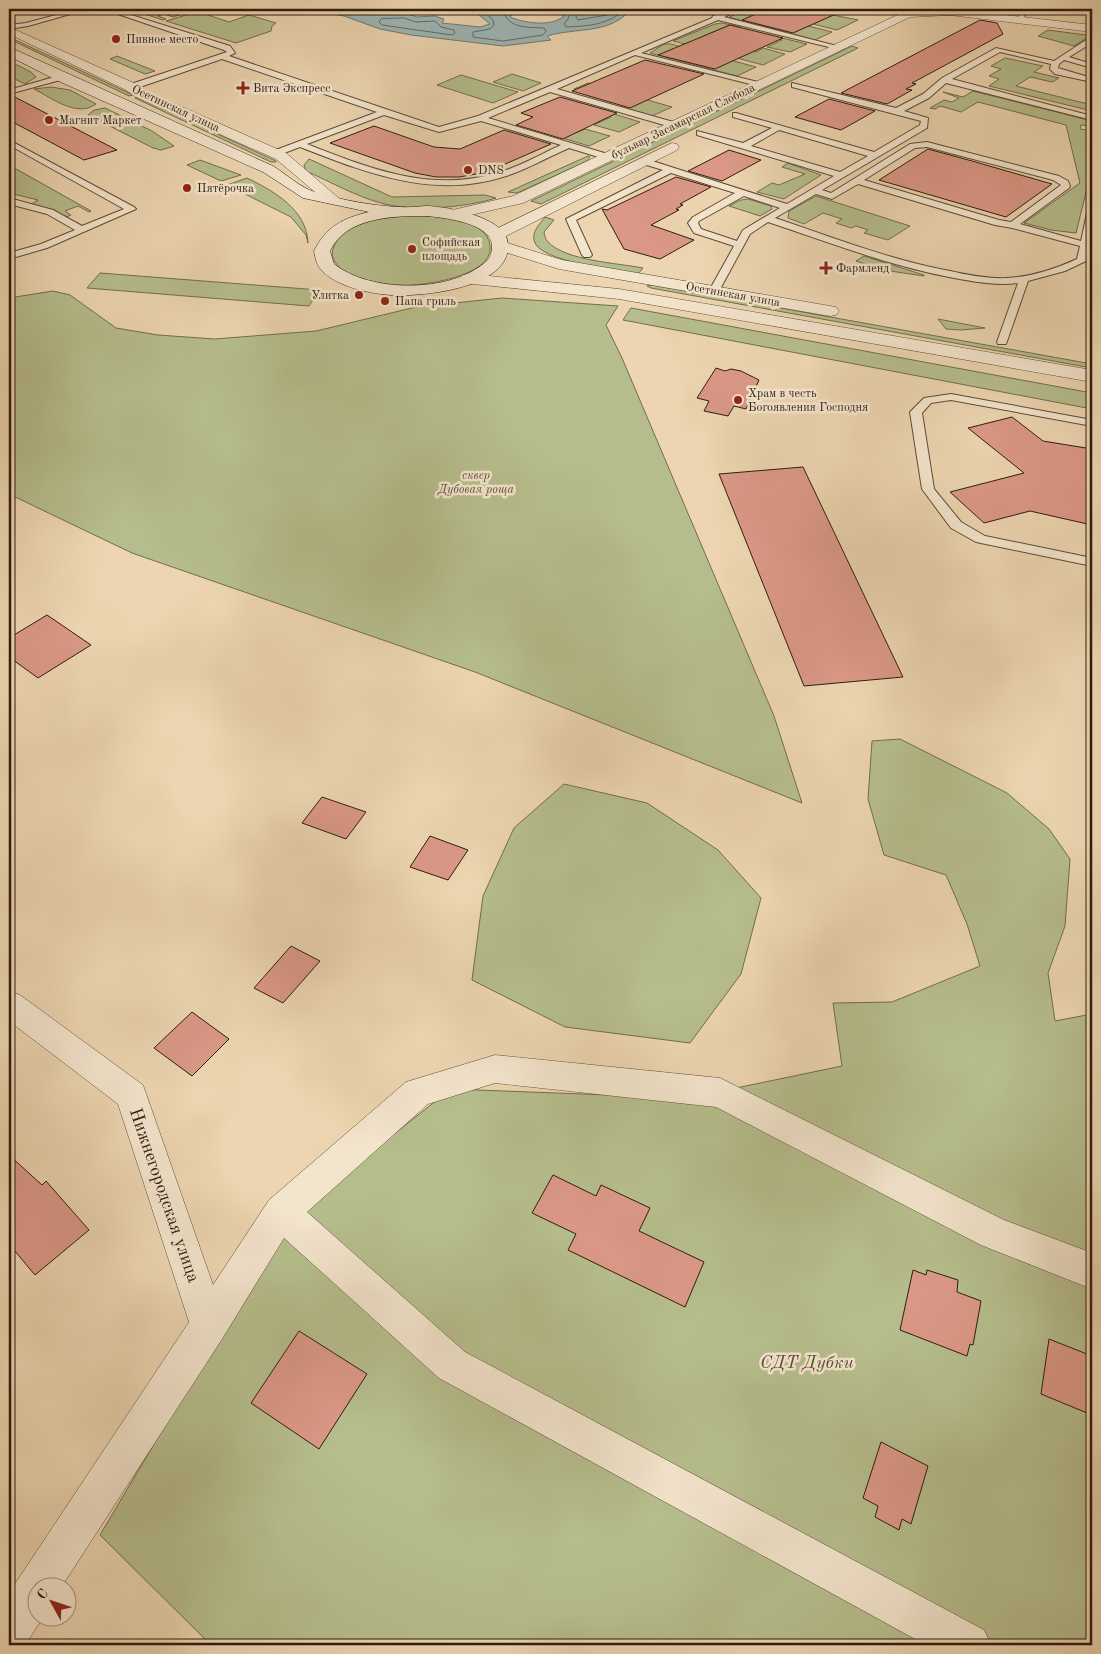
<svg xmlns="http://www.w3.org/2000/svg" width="1101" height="1654" font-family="'Old Standard TT',serif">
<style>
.green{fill:#b6bd8c;stroke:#726d4e}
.water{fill:#9cb6b5;stroke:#707973}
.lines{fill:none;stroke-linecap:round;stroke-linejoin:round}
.shore{stroke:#656a62;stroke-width:1}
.building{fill:#db9887;stroke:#2e1d0f}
.lane-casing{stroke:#5e4b37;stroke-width:2}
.street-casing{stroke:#5e4b37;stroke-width:1}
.secondary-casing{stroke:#2e1d0f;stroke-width:1}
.lane{fill:#f3e4cc;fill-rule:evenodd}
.street{fill:#f3e4cc;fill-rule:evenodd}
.secondary{fill:#f3e4cc;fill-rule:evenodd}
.poi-dot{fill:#8f2418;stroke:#f3e4cc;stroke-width:2}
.labels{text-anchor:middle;stroke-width:5;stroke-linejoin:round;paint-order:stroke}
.far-poi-label{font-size:12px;fill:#2e1d0f;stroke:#f3e4cc;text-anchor:start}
.far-street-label{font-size:12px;fill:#2e1d0f;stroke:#f3e4cc}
.far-park-label{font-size:12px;font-style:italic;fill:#574d34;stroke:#f3e4cc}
.near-street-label{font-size:18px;fill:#2e1d0f;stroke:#f3e4cc}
.near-park-label{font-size:18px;font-style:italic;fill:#574d34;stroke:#f3e4cc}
</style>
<rect width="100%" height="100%" fill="#ecd5b0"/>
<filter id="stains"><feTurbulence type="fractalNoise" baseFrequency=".004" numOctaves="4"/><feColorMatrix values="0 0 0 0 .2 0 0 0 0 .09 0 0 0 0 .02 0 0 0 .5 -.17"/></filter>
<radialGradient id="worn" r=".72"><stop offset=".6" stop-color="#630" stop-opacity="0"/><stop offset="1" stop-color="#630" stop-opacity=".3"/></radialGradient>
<path class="green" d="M129,9H199L173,17L164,14L158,16L166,19L163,20L132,10L123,12Z
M206,9L199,12L229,22L249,15L276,23L272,26L271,31L236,43L166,21Z
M760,9H785L825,18L833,15L858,20L837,30L756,10Z
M746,10L832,32L815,40L729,17Z
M722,23L740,27L727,26L702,37L756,52L763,48L785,54L763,65L673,41L715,24Z
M1048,30L1086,35L1089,37L1074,46L1038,36Z
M765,34L807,44L790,52L767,47L782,40L763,35Z
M9,37L133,95L129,96L9,39Z
M664,44H671L756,67L737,76L650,53Z
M852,46L858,48L541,204L531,201Z
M117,56L155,71L145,74L110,59Z
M1005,58L1043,66L1034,72L1059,78L1052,82L1030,77L1016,86L1092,105V111L989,86L999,79L989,76L1001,69L991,66Z
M9,61L31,72L36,77L25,84L9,76Z
M512,74L541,83L523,91L493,82Z
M461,75L518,92L493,103L437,85Z
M588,83L672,107L652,116L623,108L621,107L623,103L574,89Z
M51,87L70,90L96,104C77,118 52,98 34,89Z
M973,91L1092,121L1090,126L1081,125L1080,129L1092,131V168L1076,233L1051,230L1024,223L1080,183L1066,125L978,102L961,112L940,106L935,109L930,108L944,100L952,102L959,98L943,92L963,97Z
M138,97L276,161V162H271L135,98Z
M105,108L152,131L174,146L161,150L153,148L88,115L94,110Z
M598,109L640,122L619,132L594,125L611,117L595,111Z
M585,129L610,136L589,146L559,137L574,130L578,132Z
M588,156L590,157L587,161L517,193L508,192Z
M309,159L392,197L485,195L496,198C463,208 413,212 381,203C355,196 331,182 306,171L304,165Z
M200,160L241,175L221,181L187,165Z
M788,163L821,175L784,199L757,192L772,183L779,185L805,174L782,167Z
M9,165L91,211L89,212L78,206L65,211L71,215L66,217L56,212L30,205L38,200L9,193Z
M247,178C274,191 307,210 308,243L306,235L291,217L227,185Z
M816,196L910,226L888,240L864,233L868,230L856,226L851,228L836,223L842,219L823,213L804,224L788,218L789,211Z
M748,199L771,206L772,209L760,216L729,206L741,200Z
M411,215C430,216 489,218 490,246C491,253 487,260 481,265C450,288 359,297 335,262C331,256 332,250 335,244C348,220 387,218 411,215Z
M545,217L554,220L544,232C545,236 545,239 548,242C566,261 618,263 643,268L638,274C619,270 537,262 534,240C532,231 540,224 545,217Z
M864,256L924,275V276L883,270L856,261Z
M100,273L319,290L309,306L87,288Z
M652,285L1092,364V368L651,288L647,286Z
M53,291L70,295L116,328L158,335L215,339L316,331L416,307L502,298L618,306L606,325L622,358L774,716L802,803L475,672L132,553L9,494V298Z
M631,308L1092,393V409L623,320Z
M938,319L985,328L961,330L946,329Z
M900,739L1007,793L1049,829L1070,859L1065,926L1048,973L1055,1021L1092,1014V1645H211L100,1535L276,1239L299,1209L451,1089L688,1098L842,1066L833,1003L892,1002L980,966L967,924L946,875L884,855L868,799L872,741Z
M564,784L647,803L718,850L761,898L741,974L690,1043L565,1027L472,980L483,896L514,828Z"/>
<path class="water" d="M303,9H359L371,14L405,12L416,17L435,16L444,19L442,23L480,27L490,24L472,9H515L516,10L510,17C525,23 549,27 563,17V12L570,9H631C610,35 577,27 547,36L551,40L503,46L411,35L380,29L344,16Z"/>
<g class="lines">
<path class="shore" d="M481,9L493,20L494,25L490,29L473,32V37L503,41L543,35L546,31L544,28C530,27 512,29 505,15L510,9
M571,9L568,19L564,24L566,27C588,26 609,25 625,9
M578,9L576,17L578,20L607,15L617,9
M404,18L416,22L435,21L441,27L454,30L455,33L452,35L382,25L379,22L381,19Z"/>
</g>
<path class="building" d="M767,9H847L793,33L742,20Z
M980,20L997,23L1003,34L912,83L916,84L906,89L912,90L887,104L841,93Z
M730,25L783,38L715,69L658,55Z
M645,60L704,74L630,108L572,91Z
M11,95L84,133L117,150L84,160L9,120V96Z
M560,97L617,113L563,139L516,125L533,117L521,113Z
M829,99L875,111L841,130L795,117Z
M374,126L434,147L460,149L504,130L551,144L487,172L459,177H436L415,173L330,143Z
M928,149L972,161L1052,184L1006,217L879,180Z
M729,150L761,160L722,181L688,171Z
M676,177L711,187L680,204L683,205L676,209L679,210L651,225L694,240L660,259L624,249L602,209L607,210Z
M716,368L725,371L731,369L741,371L759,380L746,409L734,406L728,416L704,411L709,401L697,398Z
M1012,417L1043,441L1092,449V525L1030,511L984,523L950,492L1024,473L968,428Z
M803,467L903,677L804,686L719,474Z
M47,615L91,645L38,678L9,657V638Z
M322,797L366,812L346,839L302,823Z
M430,836L468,850L448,880L410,867Z
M291,946L320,961L283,1003L254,988Z
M192,1012L229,1039L192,1076L154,1048Z
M9,1155L42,1185L46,1181L89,1230L35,1275L9,1244Z
M553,1175L596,1196L601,1185L650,1208L639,1231L704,1262L685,1307L568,1250L576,1234L532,1213Z
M913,1270L926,1275L927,1270L958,1280L957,1292L981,1301L973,1345L970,1344L967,1356L900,1330Z
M299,1331L367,1374L319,1449L251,1403Z
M1049,1339L1092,1356V1415L1041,1394Z
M881,1442L928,1466L911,1524L902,1519L899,1530L875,1517L878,1506L863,1498Z"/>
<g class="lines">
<defs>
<path id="lane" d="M78,9H88L28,26L9,29V25L26,23Z
M103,9H112L230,46L235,53L229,56L439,127L478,116L712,18L713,16L733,9H741L724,17L841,47L837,49L718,20L641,53L762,83V87L635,55L557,89L677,123V127H671L550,92L488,118L611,155V159H605L569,148C548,157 528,169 506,176C434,200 367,173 300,147L279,155H273V151L377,112L222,59L134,89H128V85L227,52L224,50ZM384,115L439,132L481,121L561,145C539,155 517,168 494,174C428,192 368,168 307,144Z
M879,9L907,12L915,9H923L908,16Z
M1019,9H1025L1024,22L1019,21Z
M1089,38H1092V43L1069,57L1092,64V68L1064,60L1059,64L1058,68L1092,78V82L1055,74L1050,69L1051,64L1000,52L952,79L1092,116V120L946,83L929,98L904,111L928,118L927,128L822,190L831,193L910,144L927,142L1059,176L1068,181L1070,186L1069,188L1020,224L1081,241L1087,213L1092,210V232L1086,261L1065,271L1028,281L1006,344H998L997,342L1018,283C995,286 971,281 949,277C887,265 828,242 768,222L750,234L719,291L718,293H710L709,291L734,246L694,233L688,223L693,217L735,193L671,173L576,220L592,255L590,257H584L582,255L566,219L663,170L640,163L639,161L643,158L787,204L834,176L697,135V131L743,143L772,128L733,117V113H736L874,152L920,125L921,121L792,87V83L896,108L923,94L942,78L996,48L1054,61ZM779,130L868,156L840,172L751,146ZM927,147L1053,180L1061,185L1011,222L999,220L864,180L915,148ZM858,184L995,225L1012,228L1080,246L1077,259C1055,269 1031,277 1007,278C988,279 968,275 950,271C890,260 832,237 775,218L816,194L832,199ZM744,196L780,208L743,230L737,241L701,229L698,223L699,221Z
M61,75H64V79L9,94V90Z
M9,140L134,207L136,209L47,248L9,259V253L41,244L75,230L47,214L9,204V198L53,210L82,226L124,209L9,145Z
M951,394L1092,420V426L951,400L931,403L922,413L934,489L961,522L985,536L1092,558V566L976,542L951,528L922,489L910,412L924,398Z"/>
<path id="street" d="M952,9L1092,25V32L950,15L910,17L523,203L453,219L448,217L445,214L448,211L513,196L904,12Z
M9,27L136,84L146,91L286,153L341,200L338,203H328L276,159L136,97L126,90L9,34Z
M672,143L677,144L679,147L677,150L502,238H490L488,235L490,232Z
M501,241L562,260L830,306L836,307L839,311L836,315L830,316L559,269L495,249L493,246L495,243Z
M469,274L619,289L1092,370V382L619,299L463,283L461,279L463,275Z
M9,991L20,995L143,1085L213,1285L269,1200L406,1082L495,1055L720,1078L1004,1220L1092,1253V1289L981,1245L716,1107L495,1083L428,1104L307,1212L465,1352L984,1630L991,1645H926L439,1378L284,1238L222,1339L62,1586H38V1616H44L25,1645H9V1593L189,1322L118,1104L9,1021Z"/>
<path id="secondary" d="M9,47L273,166C286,174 301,188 315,192C341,200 373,206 401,207C410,208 419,206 427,206C449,207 506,217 508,244C511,289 420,297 390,295C368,293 339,287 323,272C317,266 315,258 314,251C326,227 343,218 369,212L303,198L263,172L56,80L9,56ZM428,216C445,218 492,223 492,246C492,255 489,260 482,265C446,293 369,292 334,264L330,251C347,216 394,216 428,216Z"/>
</defs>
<use href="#lane" class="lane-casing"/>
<use href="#street" class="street-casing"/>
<use href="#secondary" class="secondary-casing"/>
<use href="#lane" class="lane"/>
<use href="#street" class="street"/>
<use href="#secondary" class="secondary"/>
</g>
<g class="poi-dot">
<circle cx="116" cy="39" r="5"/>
<path d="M240.5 80.5h5v5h5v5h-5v5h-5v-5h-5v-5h5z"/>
<circle cx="49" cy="120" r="5"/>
<circle cx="468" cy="170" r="5"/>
<circle cx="187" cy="188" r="5"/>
<circle cx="412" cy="249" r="5"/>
<path d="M823.5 260.5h5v5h5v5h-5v5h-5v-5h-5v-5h5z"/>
<circle cx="359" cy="295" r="5"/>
<circle cx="385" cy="301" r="5"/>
<circle cx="738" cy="400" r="5"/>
</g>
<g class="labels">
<g class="far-poi-label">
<text x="126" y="43">Пивное место</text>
<text x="253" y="92">Вита Экспресс</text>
<text x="59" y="124">Магнит Маркет</text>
<text x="478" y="174">DNS</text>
<text x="197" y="192">Пятёрочка</text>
<text x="422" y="246">Софийская<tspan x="422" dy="14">площадь</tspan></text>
<text x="836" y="272">Фармленд</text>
<text x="349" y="299" text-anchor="end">Улитка</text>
<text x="395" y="305">Папа гриль</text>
<text x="748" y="397">Храм в честь<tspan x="748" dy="14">Богоявления Господня</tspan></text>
</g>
<g class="far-street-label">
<text transform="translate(176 108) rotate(25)" y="4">Осетинская улица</text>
<text transform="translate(683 121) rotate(-26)" y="4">бульвар Засамарская Слобода</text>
<text transform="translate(733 294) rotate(10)" y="4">Осетинская улица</text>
</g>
<g class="far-park-label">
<text x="476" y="479">сквер<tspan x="476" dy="14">Дубовая роща</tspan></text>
</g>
<g class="near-street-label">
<text transform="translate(165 1195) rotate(71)" y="6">Нижнегородская улица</text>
</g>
<g class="near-park-label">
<text x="807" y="1368">СДТ Дубки</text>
</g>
</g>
<rect width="1101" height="1654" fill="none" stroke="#ecd5b0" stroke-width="30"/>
<rect x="10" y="10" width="1081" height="1634" fill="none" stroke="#2e1d0f" stroke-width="2.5"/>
<rect x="15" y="15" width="1071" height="1624" fill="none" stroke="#2e1d0f"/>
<g transform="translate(52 1602) rotate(310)"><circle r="24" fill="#f3e4cc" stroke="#a49480"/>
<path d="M0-4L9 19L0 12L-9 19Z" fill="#8f2418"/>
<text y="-8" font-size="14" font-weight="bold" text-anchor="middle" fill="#2e1d0f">С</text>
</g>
<rect width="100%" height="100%" filter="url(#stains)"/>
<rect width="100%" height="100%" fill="url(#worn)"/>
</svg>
